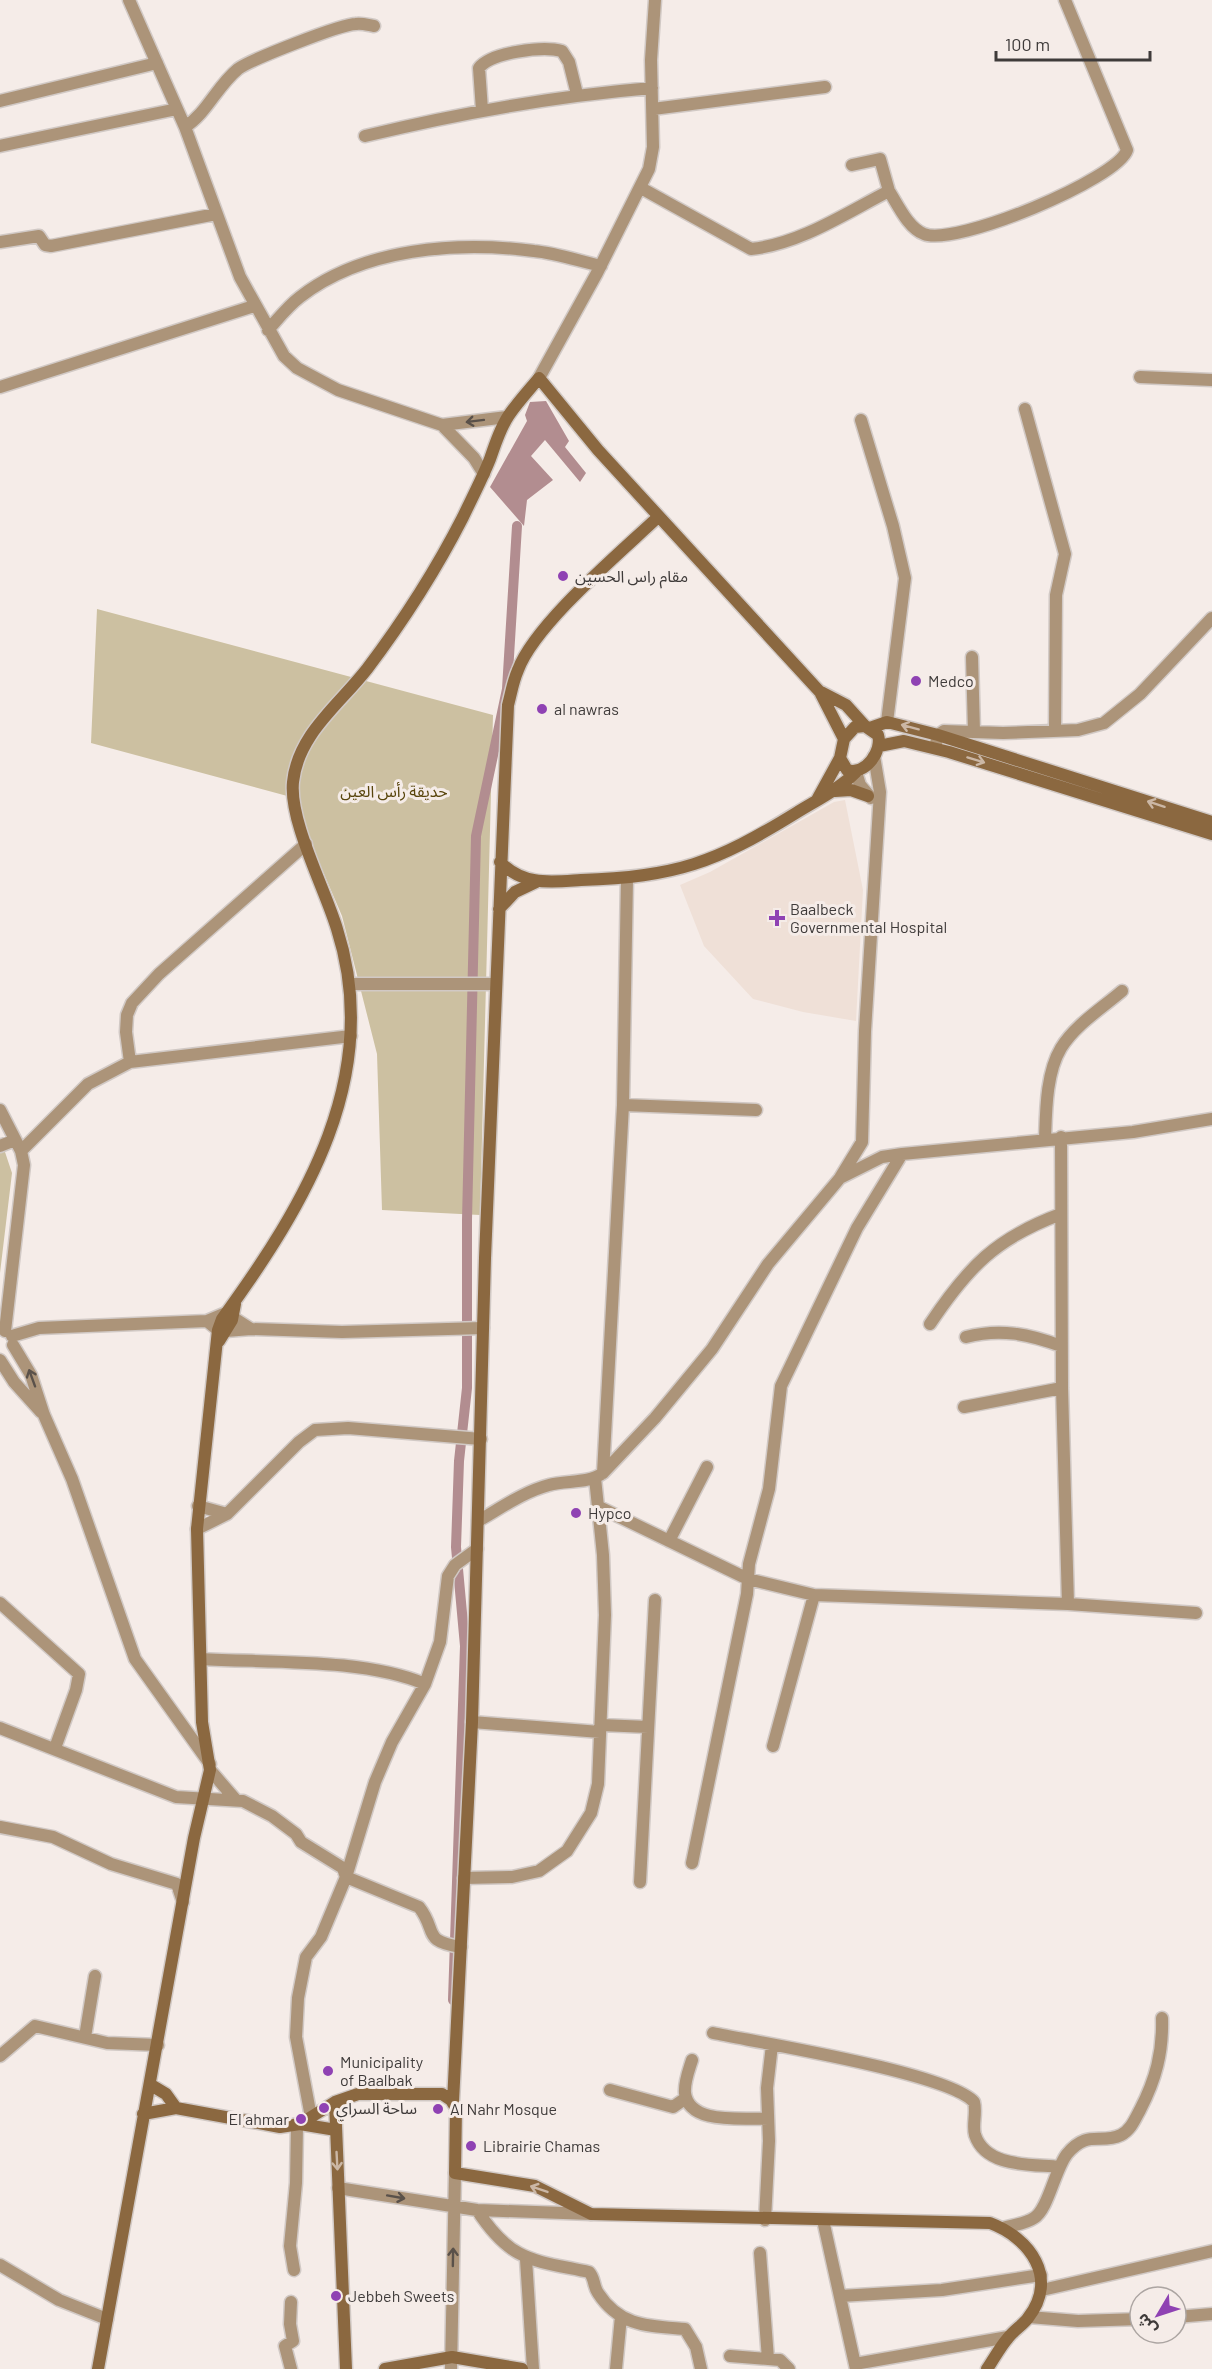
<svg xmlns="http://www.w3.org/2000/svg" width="1212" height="2369" font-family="Barlow,'Noto Sans Arabic',sans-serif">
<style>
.built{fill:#efe0d7}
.green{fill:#ccc0a1}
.water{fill:#b28d90}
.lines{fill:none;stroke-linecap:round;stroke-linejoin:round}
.canal{stroke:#b28d90;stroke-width:10}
.street-casing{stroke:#d1c9c5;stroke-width:15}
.secondary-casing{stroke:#d1c9c5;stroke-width:15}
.street{stroke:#ac9479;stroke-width:12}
.secondary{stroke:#8b6840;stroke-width:12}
.oneway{stroke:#5a514a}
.oneway2{stroke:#cbb7a5}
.poi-dot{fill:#8f42b3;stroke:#f5ece8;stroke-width:2}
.labels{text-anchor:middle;stroke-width:6;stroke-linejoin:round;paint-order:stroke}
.poi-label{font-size:16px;fill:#3f3b3a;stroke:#f5ece8;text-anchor:start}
.park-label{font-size:16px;fill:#58450c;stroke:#f5ece8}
</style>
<rect width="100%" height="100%" fill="#f5ece8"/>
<path class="built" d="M845,800L863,890L856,1021L803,1012L753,999L704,946L680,885L710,872L834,802Z"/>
<path class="green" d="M97,609L493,715L480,1215L382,1210L377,1054L342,916L291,797L91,743Z
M0,1137L12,1173L0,1273Z"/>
<path class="water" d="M546,401L569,441L565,447L586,473L580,482L545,440L531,456L553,480L527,500L524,526L490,487L527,421L525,415L530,402Z"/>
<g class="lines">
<path class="canal" d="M453,2000L465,1646L456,1547L459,1461L467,1388V1220L476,836L507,689L517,526"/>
<defs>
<path id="street" d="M129,0L185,127L240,277L284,356L297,368L338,390L442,425L474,458L484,474
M0,101L157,63
M653,109L825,87
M482,110L479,68C491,52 543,46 562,51L569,62L577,94
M185,127C207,113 217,86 238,69C250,60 341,24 356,24C361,23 368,25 374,26
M365,136C460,113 555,96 652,88
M0,146L177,109
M852,165L880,159L889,191
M641,188L751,249C800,244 846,213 889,191C898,205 908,228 924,234C955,247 1118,179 1127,150L1065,0
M0,242L39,236L45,245L51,246L216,214
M268,330C278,319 288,306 300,297C363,248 457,241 534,251C556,253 579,261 601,266
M1140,377L1212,380
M539,378L597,273L649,169L653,147L651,60L655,0
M0,387L254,306
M1025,409L1065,554L1056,595L1055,730
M861,420L893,526L905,578L887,722
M442,425L507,417
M972,657L974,732
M935,748L938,735L944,731L1003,733L1078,730L1104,723L1140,694L1212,618
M856,772L860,785L871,798
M349,984H496
M130,1062L126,1032L127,1015L132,1003L159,974L306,844
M623,1105L756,1110
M0,1110L21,1151L24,1165L5,1331
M1061,1137L1062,1388L1068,1604
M1045,1140C1046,1111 1046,1073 1061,1048C1075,1025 1101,1009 1122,991
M0,1146L15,1140
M21,1151L88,1084L130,1062L351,1036
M840,1178L882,1157L902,1154L1133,1132L1212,1119
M207,1321L218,1330L226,1331L251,1329L342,1332L483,1328
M930,1324C968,1267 996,1238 1061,1214
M12,1336L39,1328L207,1321L226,1313L251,1329
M966,1337C1000,1328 1029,1334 1061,1346
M13,1345L31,1375L44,1415L72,1479L135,1659L210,1764
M0,1360L14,1382L41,1412
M964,1407L1062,1388
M603,1473L623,1105L627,879
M198,1506L227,1514
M599,1507L748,1579L814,1595L1068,1604L1196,1613
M478,1521C501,1508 523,1492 549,1485C566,1480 588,1484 603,1473L655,1418L712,1349L768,1264L840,1178L862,1142L865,1031L880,792L874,756
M197,1529L227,1514L299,1442L315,1430L348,1428L481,1439
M669,1541L707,1467
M0,1603L79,1674L76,1690L55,1748
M201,1659C269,1663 364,1658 425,1684
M472,1722L600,1732
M601,1725L648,1727
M0,1728L176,1797L243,1801L272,1816L296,1834L301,1842L343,1868L346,1877
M773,1746L814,1595
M210,1770L235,1799
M0,1827L53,1837L111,1864L177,1884L183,1902
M692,1863L747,1594L749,1564L769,1489L781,1386L857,1228L902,1154
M346,1877L375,1782L392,1742L425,1684L440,1642L448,1576L455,1565L477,1549
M464,1878L512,1877L539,1871L567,1851L591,1813L598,1784L605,1615L603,1555L595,1478
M640,1882L655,1600
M713,2033C761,2043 948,2073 974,2102C977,2113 972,2125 975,2135C986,2168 1032,2164 1059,2167
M85,2037L95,1976
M0,2056L35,2026L107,2043L158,2045
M692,2060C689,2070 684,2082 685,2093C689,2126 745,2117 768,2119
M610,2090L673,2107L686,2098
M311,2117L296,2037L298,1998L306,1957L321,1937L346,1877L419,1907C438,1931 421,1941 461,1947
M338,2188L477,2210L591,2214
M477,2210C511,2262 532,2260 589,2272C595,2278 593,2286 598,2293C620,2327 649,2326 685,2329L696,2347L701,2369
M765,2220L769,2141L767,2088L772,2045
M823,2220L856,2369
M1003,2228C1013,2225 1025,2224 1034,2218C1048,2210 1055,2169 1067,2154C1088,2129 1100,2145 1121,2135C1131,2130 1135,2119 1140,2110C1156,2079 1163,2052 1162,2018
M760,2253L768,2359
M526,2259L533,2369
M0,2265L59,2300L107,2319
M294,2270L290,2246L296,2183L297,2125
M1042,2290L1212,2251
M840,2296L942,2290L1041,2275
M291,2302L290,2324L293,2341L285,2346L291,2369
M1029,2317L1078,2321L1140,2319
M1176,2317L1212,2314
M730,2356L780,2360L789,2369
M855,2364L1008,2337
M451,2369L455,2173
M616,2369L621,2316"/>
<path id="secondary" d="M821,692L846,705L865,726
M865,726L878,735C883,751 865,776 847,770L840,758L844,739L855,727Z
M870,728L887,722L938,735L1212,822
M879,746L904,741L949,752L1212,834
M835,791L851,790L868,796
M817,800L840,758
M500,862C524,886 550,882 581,880C676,877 715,863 796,813C817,800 838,790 856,772
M499,909L515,892L536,882
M219,1341L232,1320L235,1304
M151,2085L166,2094L176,2108
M335,2102L346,2369
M453,2102L472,1722L485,1258L508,705C511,694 513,681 518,670C535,624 621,552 658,517
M143,2114L176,2108L280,2127L300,2124L335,2102L358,2094H442L451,2100L456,2108L455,2173L535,2186L591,2214L990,2223C1030,2238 1059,2278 1028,2318C1023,2325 1014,2330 1008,2338C1000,2347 994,2359 987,2369
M300,2124L336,2130
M98,2369L194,1838L210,1770L202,1722L197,1529L218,1330L222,1319C305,1205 384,1075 337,929C325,889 289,821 293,782C298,734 339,705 367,669C401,624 437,568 463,517C472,498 482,479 490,459C495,445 500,428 509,415C518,402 529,390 539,378L598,450L820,692L844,739
M385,2369L452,2357L522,2369"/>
</defs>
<use href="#street" class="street-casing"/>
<use href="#secondary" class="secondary-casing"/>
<use href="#street" class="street"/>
<use href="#secondary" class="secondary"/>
</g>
<defs><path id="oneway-shaft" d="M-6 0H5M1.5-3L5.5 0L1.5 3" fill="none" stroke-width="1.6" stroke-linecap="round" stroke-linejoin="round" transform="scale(1.5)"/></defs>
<g class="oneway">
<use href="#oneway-shaft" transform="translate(475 421) rotate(173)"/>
<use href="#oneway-shaft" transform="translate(32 1378) rotate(-110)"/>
<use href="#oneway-shaft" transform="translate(396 2197) rotate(10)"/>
<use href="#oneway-shaft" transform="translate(453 2257) rotate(-89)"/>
</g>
<g class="oneway2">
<use href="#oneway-shaft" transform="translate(910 727) rotate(-165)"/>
<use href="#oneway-shaft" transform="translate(976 760) rotate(17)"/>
<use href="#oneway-shaft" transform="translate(1156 804) rotate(-162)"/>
<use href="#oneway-shaft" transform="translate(337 2161) rotate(87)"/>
<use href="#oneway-shaft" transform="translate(539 2189) rotate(-161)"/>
</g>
<g class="poi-dot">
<circle cx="563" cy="576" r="6"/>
<circle cx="916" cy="681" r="6"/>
<circle cx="542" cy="709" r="6"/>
<path d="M774 909h6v6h6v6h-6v6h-6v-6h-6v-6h6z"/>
<circle cx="576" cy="1513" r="6"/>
<circle cx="328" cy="2071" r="6"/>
<circle cx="324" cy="2108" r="6"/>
<circle cx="438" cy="2109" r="6"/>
<circle cx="301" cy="2119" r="6"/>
<circle cx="471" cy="2146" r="6"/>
<circle cx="336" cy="2296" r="6"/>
</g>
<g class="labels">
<g class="poi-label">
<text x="575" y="582">مقام راس الحسين</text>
<text x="928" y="687">Medco</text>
<text x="554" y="715">al nawras</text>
<text x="790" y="915">Baalbeck<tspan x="790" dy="18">Governmental Hospital</tspan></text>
<text x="588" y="1519">Hypco</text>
<text x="340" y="2068">Municipality<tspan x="340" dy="18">of Baalbak</tspan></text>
<text x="336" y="2114">ساحة السراي</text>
<text x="450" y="2115">Al Nahr Mosque</text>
<text x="289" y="2125" text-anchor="end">El ahmar</text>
<text x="483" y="2152">Librairie Chamas</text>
<text x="348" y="2302">Jebbeh Sweets</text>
</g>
<g class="park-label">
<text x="394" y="797">حديقة رأس العين</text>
</g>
</g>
<g transform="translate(1158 2315) rotate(231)"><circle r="28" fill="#f5ece8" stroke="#aca5a2" stroke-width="1.5"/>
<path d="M0-4.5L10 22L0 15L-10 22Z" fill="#8f42b3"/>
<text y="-9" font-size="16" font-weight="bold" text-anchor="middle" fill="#3f3b3a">ش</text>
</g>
<path d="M996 51v9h154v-9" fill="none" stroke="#3f3b3a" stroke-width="3"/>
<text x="1005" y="51" font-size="18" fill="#3f3b3a" stroke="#f5ece8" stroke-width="4.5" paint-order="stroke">100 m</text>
</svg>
